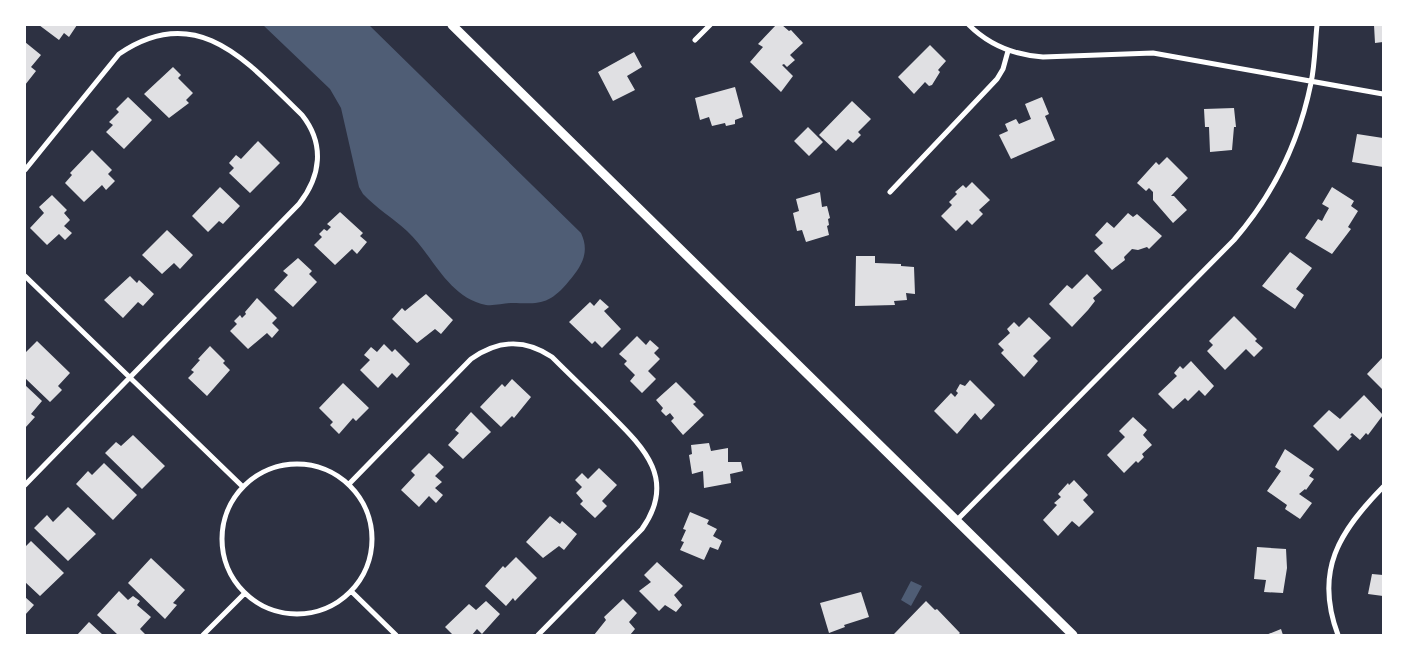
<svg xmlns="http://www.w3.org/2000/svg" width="1408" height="660" font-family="'Varela Round',sans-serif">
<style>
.water{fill:#4f5d75}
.building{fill:#e0e0e3}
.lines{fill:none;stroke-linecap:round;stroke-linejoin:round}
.minor{stroke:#fff;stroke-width:5}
.tertiary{stroke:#fff;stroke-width:9}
</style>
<rect width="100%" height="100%" fill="#2d3142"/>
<path class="water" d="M263,25H369L581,233C590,252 582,266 569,281C550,304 541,304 513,303C505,303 495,306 486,305C447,297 433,255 407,231C393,218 376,208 363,194L359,187L341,108L330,89Z
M911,581L922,586L911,606L901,600Z"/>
<path class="building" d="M39,25H77L69,37L64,33L59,40Z
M776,25H782L789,31L791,30L803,43L790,55L795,60L787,67L784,64L782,65L793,76L781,92L750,62L763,47L758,44Z
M1374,25H1383V42L1375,43Z
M25,42L41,55L31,67L36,71L25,85Z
M930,45L946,61L938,70L940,72L932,85L929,86L925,82L914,94L898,77Z
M634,52L642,67L627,76L635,90L613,101L598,72Z
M173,67L181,75L178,78L193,93L186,100L189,103L169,118L144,94Z
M735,87L743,117L735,120V124L726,126L725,123L712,126L709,117L700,120L695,98Z
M128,97L152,120L124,149L106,132L113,125L109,122L119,112L116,109Z
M1042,97L1049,114L1045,116L1055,140L1011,159L999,135L1008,131L1005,124L1016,119L1019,124L1031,119L1025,104Z
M852,101L871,119L858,132L861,135L853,143L848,139L836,151L819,135Z
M1234,108L1236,127H1234L1232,150L1210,152L1209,127H1205L1204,109Z
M808,127L823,142L809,156L794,141Z
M1357,134L1383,138V167L1352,162Z
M258,141L280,163L250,193L229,173L234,168L229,163L236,155L241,159Z
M92,150L112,170L108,174L115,181L106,190L102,185L84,202L65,183L72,175L70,173Z
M1167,157L1188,178L1171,196H1174L1187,210L1173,223L1153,200V192L1149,188L1146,191L1137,183L1156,162L1159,165Z
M972,182L990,200L979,210L983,214L972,225L967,220L956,231L941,216L952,205L949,202L957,194L955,192L963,185L966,188Z
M220,187L240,206L223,224L219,221L208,232L192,216Z
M1332,187L1354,201L1351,206L1358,211L1348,227L1351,229L1332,254L1305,238L1318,219L1322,221L1325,215L1329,208L1322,204Z
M820,192L822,207L827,206L830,218L828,219L829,225L827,226L829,235L806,242L802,230L797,231L793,213L799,211L796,199Z
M52,195L67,210L64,213L70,220L64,226L72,233L65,240L59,234L47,245L30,228L44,213L39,207Z
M340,212L363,233L360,236L367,242L357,254L352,249L335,265L314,245L322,237L319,234L324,229L327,231L331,227L327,224Z
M1128,213L1133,217L1137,214L1162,236L1149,249L1147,247L1138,250L1132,249L1124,257L1125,260L1112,270L1094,251L1103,243L1095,235L1107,222L1114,228Z
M167,230L193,255L180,269L174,263L162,274L142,255Z
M1290,252L1312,268L1296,289L1304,295L1295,309L1262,286Z
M856,256H875V263L901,264V266L914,267L915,294L906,293L907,300L894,301L895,305L855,306Z
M298,258L312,271L309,274L317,282L293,307L274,290L288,275L283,271Z
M1087,274L1102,290L1093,298L1095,301L1088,310L1072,327L1049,304L1067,285L1072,289Z
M130,276L137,283L139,280L154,294L143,306L138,302L123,318L104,300Z
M426,294L453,320L441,334L435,329L417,343L392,319L402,308L405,311Z
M257,298L277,318L272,323L279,330L272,338L267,333L248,349L230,331L237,324L234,321L240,315L242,318L246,314L245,312Z
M600,299L609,307L604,311L621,329L602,348L595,341L592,344L569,322L590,302L594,306Z
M1234,316L1257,339L1255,341L1263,348L1254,357L1246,349L1225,370L1207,351L1213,345L1209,341Z
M1029,317L1051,338L1033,356L1038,361L1024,377L1001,353L1004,350L998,344L1010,333L1007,329L1014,322L1019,327Z
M637,336L646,345L650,340L659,348L654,353L660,359L648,371L656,379L642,393L630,381L635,375L624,364L627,361L619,354Z
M37,341L70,373L58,386L62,390L50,402L25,378V353Z
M384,344L392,352L395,349L410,364L397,378L392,373L378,388L360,370L370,360L364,355L371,347L377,352Z
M210,346L225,361L223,363L230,370L207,396L188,378L194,372L191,370L200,360L198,359Z
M1383,357V390L1367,374Z
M1191,361L1214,386L1205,396L1199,390L1188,401L1185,398L1173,409L1158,394L1177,376L1174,373L1180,366L1183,369Z
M512,379L531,397L514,418L512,416L501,427L480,407L502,384L505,387Z
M970,380L995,405L981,420L975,413L957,434L934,411L951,393L955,397L958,393L956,391L960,384L965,386Z
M676,382L696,402L693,404L704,415L683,435L671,421L674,418L670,413L666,416L661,411L663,408L656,400Z
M343,383L369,408L356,421L353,418L339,434L330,425L333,422L319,408Z
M25,385L42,401L31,414L35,417L25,428Z
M1364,395L1383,415L1368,435L1366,433L1360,440L1352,433L1350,435L1352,436L1338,451L1313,426L1329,410L1340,419Z
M471,412L491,432L463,459L448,445L459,433L455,430Z
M1133,417L1147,430L1143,435L1152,445L1142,454L1144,457L1138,463L1136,461L1124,473L1107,455L1125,437L1119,431Z
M133,435L165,466L142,489L105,453L116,442L121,446Z
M709,443L711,451L728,448V462H741L743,471L730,474L731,483L704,488L703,471L692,474L689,455L692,454L691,445Z
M1285,449L1314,469L1309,476L1314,479L1306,490L1305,489L1299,494L1312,503L1300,519L1285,509L1287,505L1267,491L1281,471L1275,467Z
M429,453L444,467L435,476L442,482L435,488L443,495L436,503L429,496L419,507L401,490L415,475L411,471Z
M104,463L137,495L113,520L76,484L88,471L92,475Z
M599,468L617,485L602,501L607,506L595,518L580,504L583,501L576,493L582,487L575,480L582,473L588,479Z
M1074,480L1088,495L1083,500L1094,512L1079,527L1072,521L1058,536L1043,520L1057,505L1054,503L1061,497L1058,494L1068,483L1069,485Z
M68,507L96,534L68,561L34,528L47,515L53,522Z
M690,512L709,520L707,524L717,529L713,536L722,541L718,550L710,547L704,560L680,550L684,542L681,541L686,530L683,529Z
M550,516L560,524L562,521L577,534L564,550L559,546L543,558L526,542Z
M31,541L64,573L40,596L25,582V547Z
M1257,547L1286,549L1287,568L1283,593L1264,592L1266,580L1254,579Z
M516,557L537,578L515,601L513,598L506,606L485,586L503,566L505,568Z
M151,558L185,590L173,603L177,605L165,619L128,583Z
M657,562L683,586L674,595L682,605L676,612L665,605L659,611L639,591L651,582L644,575Z
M1372,574L1383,575V596L1368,594Z
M119,591L128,600L133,596L140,601L137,605L151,617L140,629L146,635H118L97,615Z
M861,592L869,617L844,625L845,627L829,633L820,603Z
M25,597L34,605L25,615Z
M623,599L637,613L629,622L635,629L630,635H594L606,620L604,617Z
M486,601L500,614L482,634L477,629L472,635H453L445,627L469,604L476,610Z
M926,601L935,610L937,609L960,633L958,635L894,634Z
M89,622L103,635H77Z
M1281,629L1283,635H1266Z"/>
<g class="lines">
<path class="minor" d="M969,25C990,46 1014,55 1043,57L1153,53L1383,94
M695,40L710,25
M25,170L119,54C198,0 248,63 302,115C325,144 321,176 299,204L25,485
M890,192L997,79L1003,69L1008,51
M25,276L243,487
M222 539a75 75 0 1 1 150 0a75 75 0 1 1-150 0Z
M349,484L471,359C498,340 524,338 552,357C570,375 589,393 607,411C642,446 678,478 642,529L538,635
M956,521L1234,240C1273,195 1299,142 1311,83C1315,64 1315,44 1317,25
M351,591L396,635
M203,635L245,593
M1338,635C1314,571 1339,532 1383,487"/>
<path class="tertiary" d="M452,25L1073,635"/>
</g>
<rect width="1408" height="660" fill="none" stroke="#ffffff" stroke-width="52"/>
</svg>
